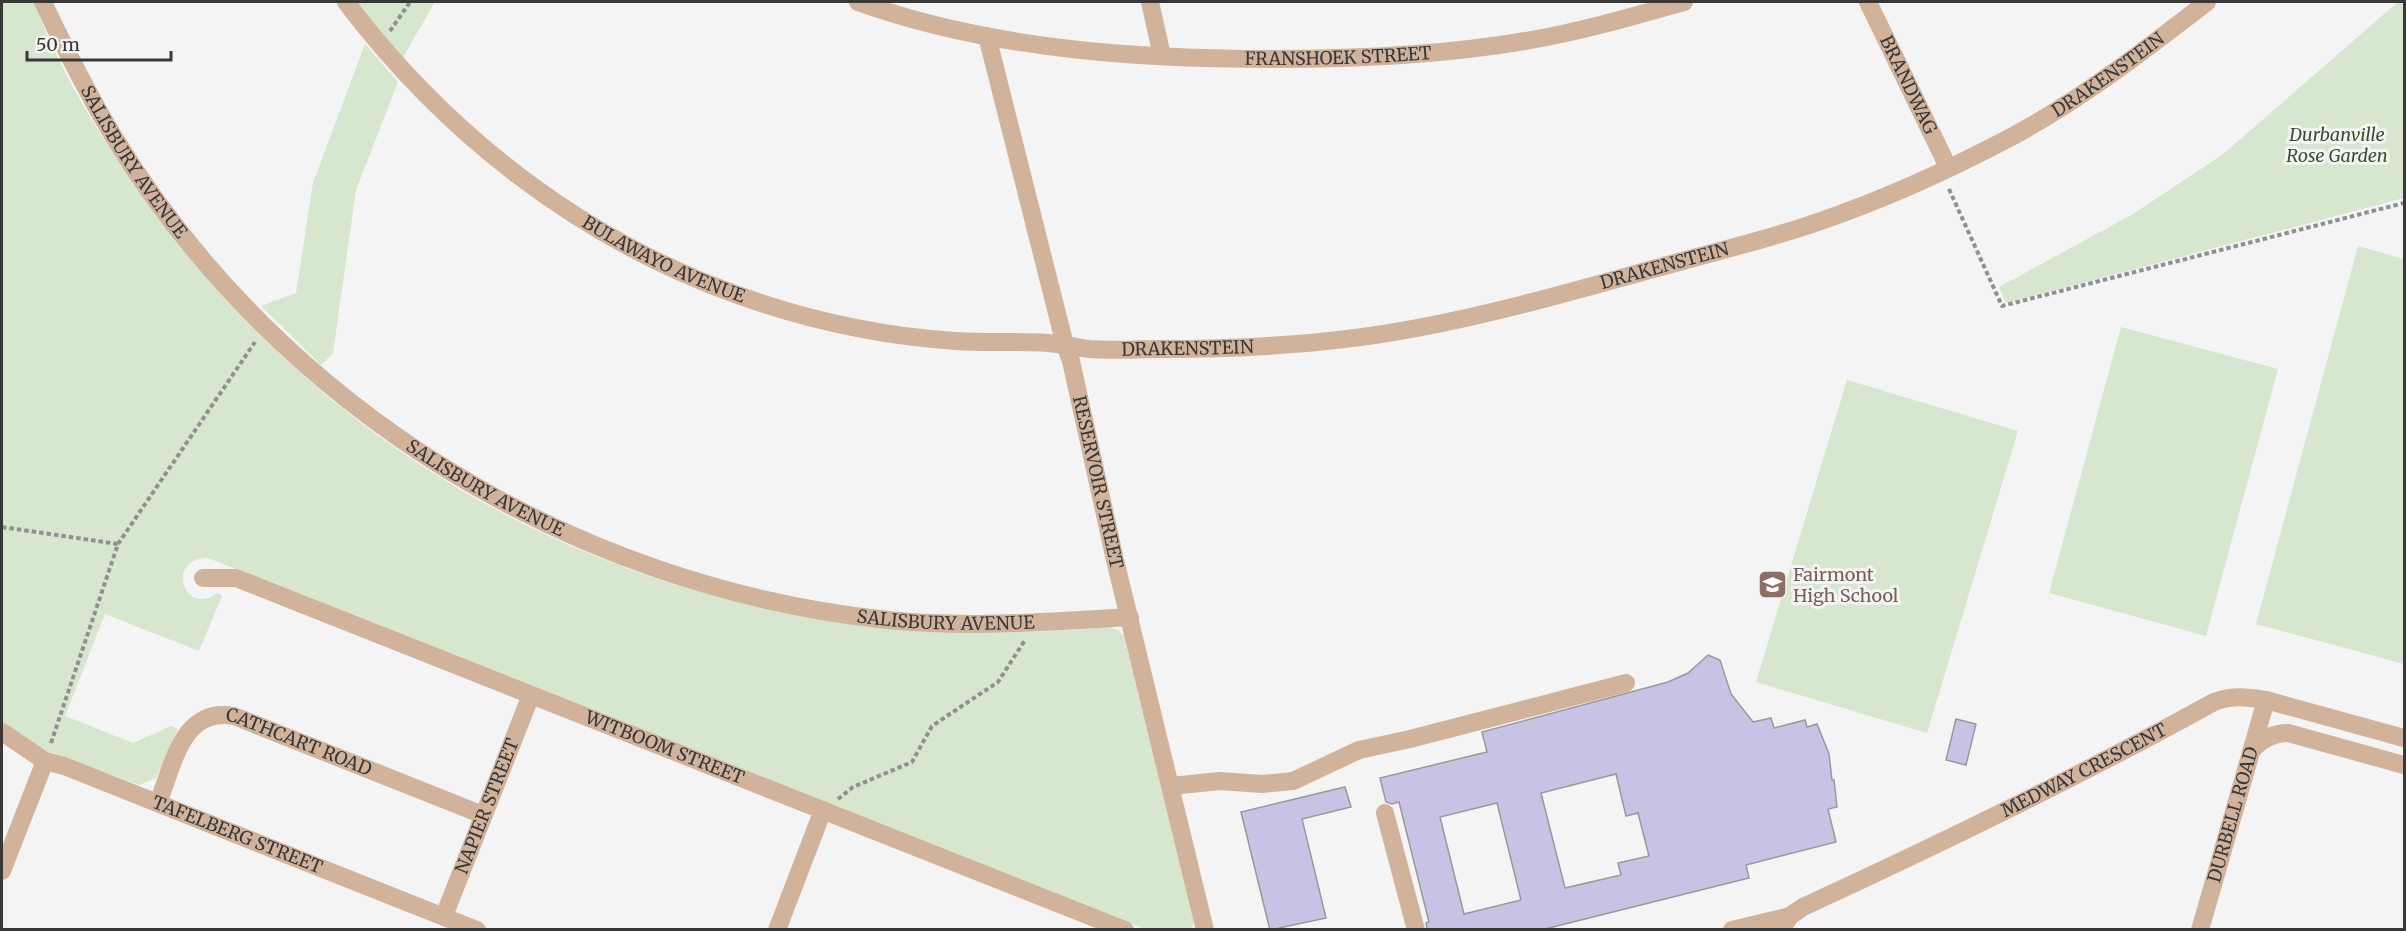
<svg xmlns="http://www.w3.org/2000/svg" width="2406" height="931" font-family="Merriweather,serif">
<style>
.green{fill:#d6e6cf}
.building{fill:#c8c3e4;stroke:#99999a;stroke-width:1.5;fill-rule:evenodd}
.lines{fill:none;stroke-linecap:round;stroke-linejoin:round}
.path{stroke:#909091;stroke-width:4;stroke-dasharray:4.5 3;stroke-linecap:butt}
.minor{stroke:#d1b39c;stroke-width:18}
.labels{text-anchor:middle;stroke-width:6;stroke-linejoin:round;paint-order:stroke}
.street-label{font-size:18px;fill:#383839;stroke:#f4f4f5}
.park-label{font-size:18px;font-style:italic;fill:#375329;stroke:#f4f4f5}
.education-label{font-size:18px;fill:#785e54;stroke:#f4f4f5;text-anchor:start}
</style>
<rect width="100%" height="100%" fill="#f4f4f5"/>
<path class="green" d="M2,2H34C62,78 108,150 157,216C384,520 734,662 1109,627L1118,630L1124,636L1194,921L1192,929H1145L208,558C165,558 183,618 218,593L222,596L199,651L105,614L65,716L133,743L171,726L178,729L156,778L139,785L46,751L2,723Z
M355,2H435L402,59Z
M2398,2H2404V198L2006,303L1999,287L2133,214L2222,155Z
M365,44L398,82L356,190L333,353L321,365L261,306L296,293L313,183Z
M2358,246L2404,259V664L2256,624Z
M2121,327L2278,369L2206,636L2049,593Z
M1847,380L2018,431L1927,733L1756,682Z"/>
<path class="building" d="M1708,655L1720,660L1731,694L1753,722L1771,718L1774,728L1805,720L1807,727L1817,724L1829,754L1832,780H1834L1837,807L1828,809L1836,842L1746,865L1749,878L1541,930H1427L1426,923L1429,922L1399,802L1392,804L1386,802L1380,778L1487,752L1482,732L1668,682L1688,673ZM1616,774L1626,816L1638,813L1649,856L1618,863L1621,875L1565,888L1541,793ZM1497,803L1521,900L1464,914L1440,817Z
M1956,719L1976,724L1966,765L1946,760Z
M1345,787L1351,807L1302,819L1326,918L1270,930L1241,812Z"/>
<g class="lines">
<path class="path" d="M390,31L410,2
M1949,189L2002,306L2404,203
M2,527L118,544
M51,743L118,544L255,342
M838,799L853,787L912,762L932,726L998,682L1025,640"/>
<g class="minor">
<path id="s1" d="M43,2C65,49 88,94 115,139C282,410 573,587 888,620C969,628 1049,622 1130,617"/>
<path id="s2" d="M346,2C445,133 579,238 735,294C806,320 881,336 956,341C987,343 1018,341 1048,343C1062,344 1075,347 1089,349C1113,351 1137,349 1161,349C1246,349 1334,344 1417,328C1498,313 1577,290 1657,268C1709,253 1763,241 1815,223C1883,200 1949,170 2013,136C2082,99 2146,49 2207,2"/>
<path id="s3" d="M858,2C990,49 1135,59 1273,59C1359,59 1446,55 1531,40C1583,31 1634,16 1684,2"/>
<path d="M1150,2L1162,56"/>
<path id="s4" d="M1868,2L1948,167"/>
<path id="s5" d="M987,36L1065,345L1071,361L1115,560L1205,930"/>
<path id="s6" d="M203,578H236L1125,930"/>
<path id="s7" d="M2,732L45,761L64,766L477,930"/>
<path d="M2252,750C2262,739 2273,733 2288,733L2404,765"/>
<path d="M1171,786L1220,781L1262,784L1293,781L1359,750L1410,739L1626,683"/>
<path id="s8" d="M158,803C173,766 182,706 234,716L483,815"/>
<path d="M1385,813L1416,930"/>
<path d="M2,871L45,761"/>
<path id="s9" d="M444,916L531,695"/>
<path d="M777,930L823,810"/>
<path d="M1732,930L1790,916"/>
<path id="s10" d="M1781,930L1790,916L1803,907C1942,843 2080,776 2214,702C2233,695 2247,697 2266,700L2404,738"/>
<path id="s11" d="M2200,930L2266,700"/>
</g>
</g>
<defs>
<symbol id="school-square" viewBox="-11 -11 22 22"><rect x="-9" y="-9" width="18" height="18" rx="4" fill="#8d6e63" stroke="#f4f4f5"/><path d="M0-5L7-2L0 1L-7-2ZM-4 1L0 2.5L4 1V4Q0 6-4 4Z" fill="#fff"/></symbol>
</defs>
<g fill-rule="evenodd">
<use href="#school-square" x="1756" y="568" width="33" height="33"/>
</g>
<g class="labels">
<g class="street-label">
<text dy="6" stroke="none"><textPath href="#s3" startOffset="486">FRANSHOEK STREET</textPath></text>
<text dy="6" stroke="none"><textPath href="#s2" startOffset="1924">DRAKENSTEIN</textPath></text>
<text dy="6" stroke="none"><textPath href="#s4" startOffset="92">BRANDWAG</textPath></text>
<text dy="6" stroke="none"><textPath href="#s1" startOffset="184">SALISBURY AVENUE</textPath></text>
<text dy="6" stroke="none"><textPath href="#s2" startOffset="414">BULAWAYO AVENUE</textPath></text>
<text dy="6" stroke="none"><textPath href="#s2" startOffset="1438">DRAKENSTEIN</textPath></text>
<text dy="6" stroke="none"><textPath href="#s2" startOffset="952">DRAKENSTEIN</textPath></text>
<text dy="6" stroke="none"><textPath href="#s5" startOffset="460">RESERVOIR STREET</textPath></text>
<text dy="6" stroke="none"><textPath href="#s1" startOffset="670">SALISBURY AVENUE</textPath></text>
<text dy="6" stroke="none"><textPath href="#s1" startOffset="1155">SALISBURY AVENUE</textPath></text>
<text dy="6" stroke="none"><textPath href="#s8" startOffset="198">CATHCART ROAD</textPath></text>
<text dy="6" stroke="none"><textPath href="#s6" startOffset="494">WITBOOM STREET</textPath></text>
<text dy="6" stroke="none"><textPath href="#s10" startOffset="345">MEDWAY CRESCENT</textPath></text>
<text dy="6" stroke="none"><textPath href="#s9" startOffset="118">NAPIER STREET</textPath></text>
<text dy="6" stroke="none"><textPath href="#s11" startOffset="120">DURBELL ROAD</textPath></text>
<text dy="6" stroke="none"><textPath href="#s7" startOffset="258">TAFELBERG STREET</textPath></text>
</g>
<g class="park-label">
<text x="2337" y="141">Durbanville<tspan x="2337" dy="21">Rose Garden</tspan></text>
</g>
<g class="education-label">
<text x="1793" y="581">Fairmont<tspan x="1793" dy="21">High School</tspan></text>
</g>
</g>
<rect width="2406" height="931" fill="none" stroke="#383839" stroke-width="6"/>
<path d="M27 51v9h144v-9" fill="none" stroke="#383839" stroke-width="3"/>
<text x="36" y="51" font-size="18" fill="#383839" stroke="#f4f4f5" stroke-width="4.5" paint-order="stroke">50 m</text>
</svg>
